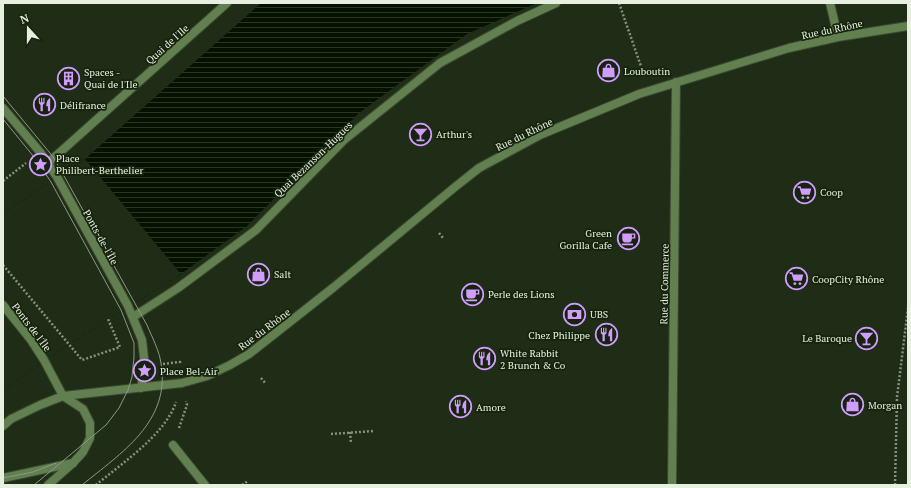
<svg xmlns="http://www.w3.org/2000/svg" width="911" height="488" font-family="'PT Serif',serif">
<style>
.water{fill:url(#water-rules)}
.pier{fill:#1f2d16}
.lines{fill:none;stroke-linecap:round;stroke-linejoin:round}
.lane-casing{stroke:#3b4832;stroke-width:10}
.street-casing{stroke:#3b4832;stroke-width:10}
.path{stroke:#86917e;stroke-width:2.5;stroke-dasharray:2 2;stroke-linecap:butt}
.lane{stroke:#617f4f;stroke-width:8}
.street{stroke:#617f4f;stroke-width:8}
.tram{stroke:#8d9886;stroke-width:1}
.labels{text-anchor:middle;stroke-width:3.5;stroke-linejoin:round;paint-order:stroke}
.street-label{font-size:10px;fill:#e6efe0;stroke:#16230d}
.poi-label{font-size:10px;fill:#e6efe0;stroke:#16230d;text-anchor:start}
</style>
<defs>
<pattern id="water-rules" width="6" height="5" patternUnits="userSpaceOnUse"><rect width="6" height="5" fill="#061200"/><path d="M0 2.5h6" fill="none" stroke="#2a3525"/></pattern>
</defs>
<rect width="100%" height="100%" fill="#1f2d16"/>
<path class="water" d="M261,3H537L467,34L359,113L247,226L181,274L69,344L3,390V213L85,159Z"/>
<path class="pier" d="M85,159L181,274L69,344L3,390V213Z"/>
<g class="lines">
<defs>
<path id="lane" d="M3,478L73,463"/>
<path id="street" d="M830,3L838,37
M3,108L40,152L57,177L128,306L142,340L145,366L141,388
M48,163L227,3
M3,305L31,340L44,360L63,396L83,409L90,423V438L83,452L73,463L48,485
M133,317L178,288L256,230L344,140L440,63L517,21L556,3
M3,426L11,419L40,405L63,396L182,383L207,376L230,365L249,354L334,287L455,187L479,168L540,135L639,94L730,66L789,48L838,37L908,26
M173,445L205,485
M672,485L676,82"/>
</defs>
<use href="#lane" class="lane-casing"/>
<use href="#street" class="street-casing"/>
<path class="path" d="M619,3L643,72
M3,181L26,163
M439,233L443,238
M3,265L82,360L120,347L108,319
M163,364L180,362V364
M261,378L266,384
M179,428L187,405L186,401
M350,432L351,443
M331,434L374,431
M96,485C122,463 165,435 176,402
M242,485L248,481
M895,485L897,397L908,308"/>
<use href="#lane" class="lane"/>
<use href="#street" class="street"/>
<path class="tram" d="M3,96L54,158L147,325C152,337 159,350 161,363C171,422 121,453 82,485
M3,119L34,157L51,182L121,310L134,343V357L132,377L128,390L119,408L106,425L34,485
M3,478L33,472L56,463"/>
</g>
<defs>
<symbol id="shop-ring" viewBox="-11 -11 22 22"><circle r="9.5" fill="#16230d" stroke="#d09dff" stroke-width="1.5"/><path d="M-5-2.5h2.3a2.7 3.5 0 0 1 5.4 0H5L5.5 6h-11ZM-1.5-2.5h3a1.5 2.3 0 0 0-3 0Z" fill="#d09dff"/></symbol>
<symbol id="building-ring" viewBox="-11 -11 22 22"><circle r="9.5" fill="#16230d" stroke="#d09dff" stroke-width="1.5"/><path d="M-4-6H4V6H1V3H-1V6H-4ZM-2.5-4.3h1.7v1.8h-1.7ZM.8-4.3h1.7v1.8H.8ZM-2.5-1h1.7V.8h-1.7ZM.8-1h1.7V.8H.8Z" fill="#d09dff"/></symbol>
<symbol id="restaurant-ring" viewBox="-11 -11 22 22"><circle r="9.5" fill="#16230d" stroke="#d09dff" stroke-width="1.5"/><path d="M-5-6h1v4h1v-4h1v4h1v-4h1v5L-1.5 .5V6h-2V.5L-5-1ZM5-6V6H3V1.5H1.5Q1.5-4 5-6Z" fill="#d09dff"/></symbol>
<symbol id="bar-ring" viewBox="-11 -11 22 22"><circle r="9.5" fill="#16230d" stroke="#d09dff" stroke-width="1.5"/><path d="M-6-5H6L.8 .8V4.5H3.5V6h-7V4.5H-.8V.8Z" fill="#d09dff"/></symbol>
<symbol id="sight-ring" viewBox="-11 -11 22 22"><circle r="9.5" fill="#16230d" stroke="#d09dff" stroke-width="1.5"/><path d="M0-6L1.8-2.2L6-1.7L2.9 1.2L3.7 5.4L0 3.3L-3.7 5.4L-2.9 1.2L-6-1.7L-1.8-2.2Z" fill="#d09dff"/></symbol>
<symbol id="supermarket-ring" viewBox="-11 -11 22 22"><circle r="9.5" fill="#16230d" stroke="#d09dff" stroke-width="1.5"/><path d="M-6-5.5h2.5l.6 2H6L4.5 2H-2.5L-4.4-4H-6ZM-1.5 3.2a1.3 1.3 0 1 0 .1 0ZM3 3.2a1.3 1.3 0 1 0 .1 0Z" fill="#d09dff"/></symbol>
<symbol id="cafe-ring" viewBox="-11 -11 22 22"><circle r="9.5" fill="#16230d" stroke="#d09dff" stroke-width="1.5"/><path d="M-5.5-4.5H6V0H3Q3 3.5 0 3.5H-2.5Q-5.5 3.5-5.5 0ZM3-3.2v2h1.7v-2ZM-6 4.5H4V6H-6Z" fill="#d09dff"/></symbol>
<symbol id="bank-ring" viewBox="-11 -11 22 22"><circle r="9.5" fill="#16230d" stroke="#d09dff" stroke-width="1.5"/><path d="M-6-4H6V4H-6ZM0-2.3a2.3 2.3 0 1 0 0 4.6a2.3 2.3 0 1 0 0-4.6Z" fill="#d09dff"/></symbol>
</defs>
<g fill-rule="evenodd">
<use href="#shop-ring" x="596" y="58" width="25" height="25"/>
<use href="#building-ring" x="56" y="66" width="25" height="25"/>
<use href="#restaurant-ring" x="32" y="92" width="25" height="25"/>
<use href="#bar-ring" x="408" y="122" width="25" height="25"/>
<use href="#sight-ring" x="28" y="152" width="25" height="25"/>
<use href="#supermarket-ring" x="792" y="180" width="25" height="25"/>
<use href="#cafe-ring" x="616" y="226" width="25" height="25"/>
<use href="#shop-ring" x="246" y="262" width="25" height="25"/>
<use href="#supermarket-ring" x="784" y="266" width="25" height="25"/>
<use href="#cafe-ring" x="460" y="282" width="25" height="25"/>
<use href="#bank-ring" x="562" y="302" width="25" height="25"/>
<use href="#restaurant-ring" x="594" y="322" width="25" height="25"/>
<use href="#bar-ring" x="854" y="326" width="25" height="25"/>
<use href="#restaurant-ring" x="472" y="346" width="25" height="25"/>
<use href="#sight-ring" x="132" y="358" width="25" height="25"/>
<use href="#shop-ring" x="840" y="392" width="25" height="25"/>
<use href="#restaurant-ring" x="448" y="394" width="25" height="25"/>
</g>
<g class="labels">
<g class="street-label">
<text transform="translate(832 29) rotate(-12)" y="4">Rue du Rhône</text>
<text transform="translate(167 44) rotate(-42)" y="4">Quai de l'Ile</text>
<text transform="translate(524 134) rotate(-26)" y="4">Rue du Rhône</text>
<text transform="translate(313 159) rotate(-44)" y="4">Quai Bezanson-Hugues</text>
<text transform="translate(101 237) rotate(61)" y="4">Ponts-de-l'Île</text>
<text transform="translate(664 284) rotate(-89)" y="4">Rue du Commerce</text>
<text transform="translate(32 327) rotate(53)" y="4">Ponts de l'Île</text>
<text transform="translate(264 329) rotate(-37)" y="4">Rue du Rhône</text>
</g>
<g class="poi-label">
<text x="624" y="75">Louboutin</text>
<text x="84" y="76">Spaces -<tspan x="84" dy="12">Quai de l'Ile</tspan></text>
<text x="60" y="109">Délifrance</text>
<text x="436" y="138">Arthur's</text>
<text x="56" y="162">Place<tspan x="56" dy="12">Philibert-Berthelier</tspan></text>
<text x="820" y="196">Coop</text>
<text x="612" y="237" text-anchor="end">Green<tspan x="612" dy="12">Gorilla Cafe</tspan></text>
<text x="274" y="278">Salt</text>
<text x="812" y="283">CoopCity Rhône</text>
<text x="488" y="298">Perle des Lions</text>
<text x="590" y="318">UBS</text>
<text x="590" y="339" text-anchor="end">Chez Philippe</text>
<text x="852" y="342" text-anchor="end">Le Baroque</text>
<text x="500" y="357">White Rabbit<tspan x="500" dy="12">2 Brunch &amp; Co</tspan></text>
<text x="160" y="375">Place Bel-Air</text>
<text x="868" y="409">Morgan</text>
<text x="476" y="411">Amore</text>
</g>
</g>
<rect width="911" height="488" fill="none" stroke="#e6efe0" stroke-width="8"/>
<g transform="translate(28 28) rotate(339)" stroke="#16230d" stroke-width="3" paint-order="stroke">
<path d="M0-3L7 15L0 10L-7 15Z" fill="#e6efe0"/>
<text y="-6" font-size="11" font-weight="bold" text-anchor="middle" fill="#e6efe0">N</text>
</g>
</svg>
